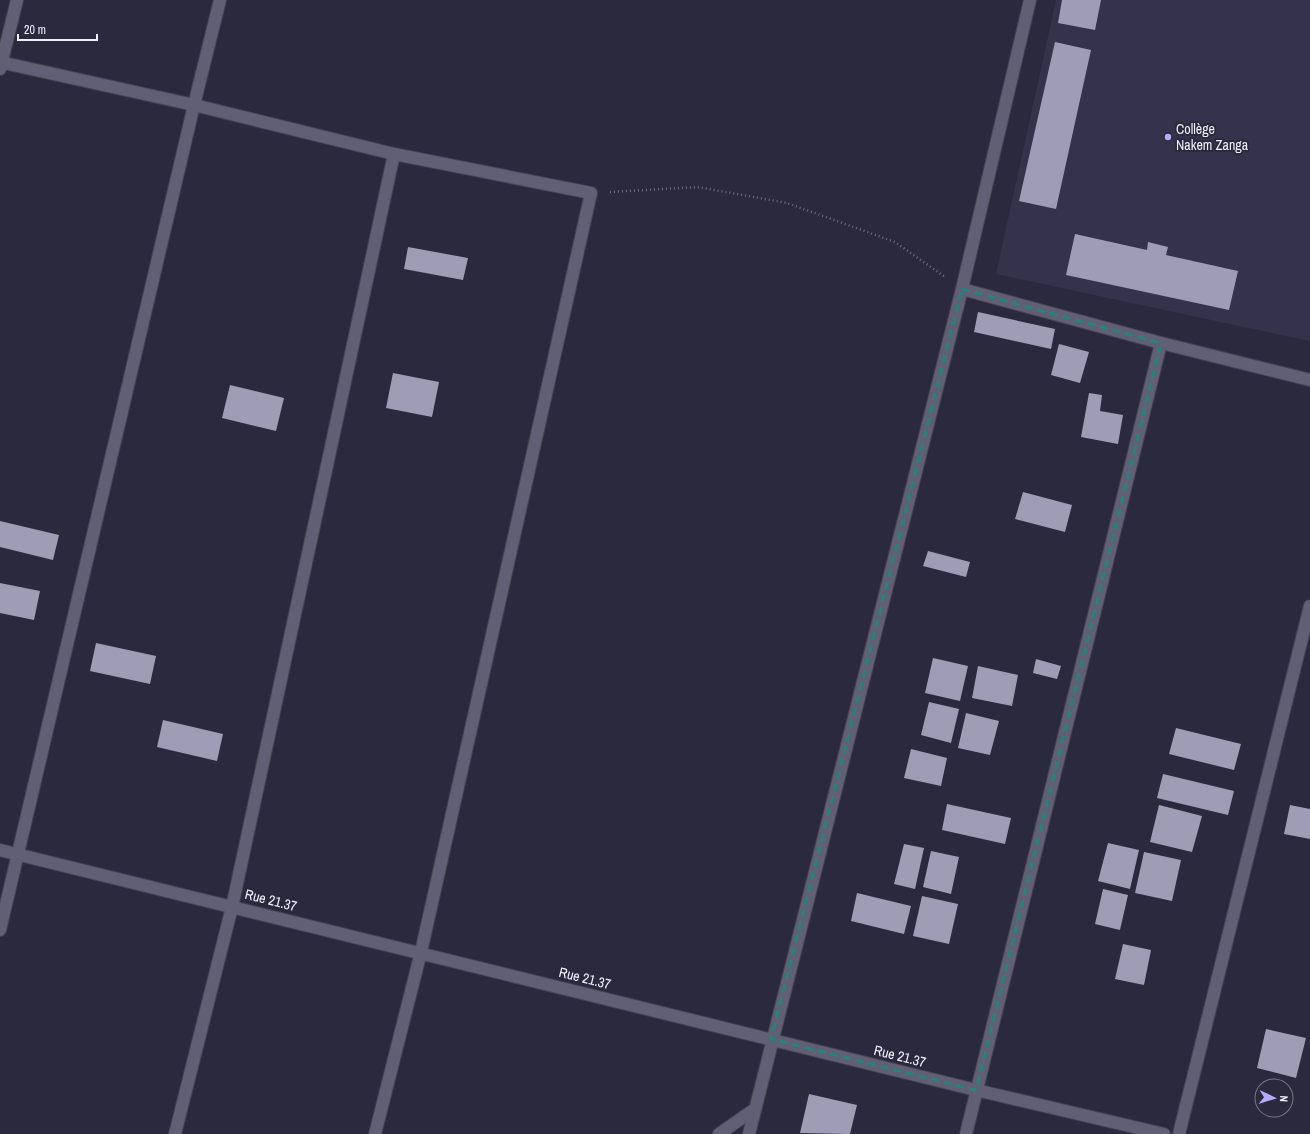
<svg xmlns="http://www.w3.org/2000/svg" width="1310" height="1134" font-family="'Archivo Narrow',sans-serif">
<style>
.built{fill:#35324c}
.building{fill:#9f9db5}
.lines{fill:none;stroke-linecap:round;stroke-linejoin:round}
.street-casing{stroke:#444353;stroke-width:14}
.path{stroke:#716f80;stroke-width:2.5;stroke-dasharray:1 3;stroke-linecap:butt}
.street{stroke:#615f75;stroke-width:12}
.marked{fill:none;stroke:#26827c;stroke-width:3;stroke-dasharray:8 5;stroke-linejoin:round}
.poi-dot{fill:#b4acf9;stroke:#2b293d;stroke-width:1.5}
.labels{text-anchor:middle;stroke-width:4;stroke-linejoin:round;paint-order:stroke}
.poi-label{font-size:14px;fill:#f0effc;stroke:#2b293d;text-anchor:start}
.street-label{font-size:14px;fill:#f0effc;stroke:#2b293d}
</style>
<rect width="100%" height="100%" fill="#2b293d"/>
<path class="built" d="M1056,0H1310V341L996,274Z"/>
<path class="building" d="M1062,0H1101L1095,30L1058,23Z
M1055,42L1091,50L1056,209L1019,201Z
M1075,234L1147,250L1148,242L1168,247L1166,255L1238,271L1229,310L1066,275Z
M408,247L468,258L463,280L404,269Z
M978,312L1055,329L1051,349L974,332Z
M1059,344L1089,352L1080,383L1051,375Z
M393,373L439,382L432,417L386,408Z
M230,385L284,398L276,431L222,418Z
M1089,393L1102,395L1100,411L1123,415L1118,444L1081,437Z
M1023,492L1072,505L1065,532L1015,519Z
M0,521L59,535L53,560L0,547Z
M928,551L970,562L966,577L923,566Z
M0,583L40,591L34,620L0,613Z
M96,643L156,656L150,684L90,671Z
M933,658L968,666L960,701L925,693Z
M1036,659L1061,666L1057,679L1033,673Z
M978,666L1018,675L1012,706L972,698Z
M929,702L959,709L951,743L921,735Z
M966,713L999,721L990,755L958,748Z
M163,720L223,734L217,761L157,747Z
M1176,728L1241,744L1234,770L1169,754Z
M911,749L947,758L941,786L904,778Z
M1163,774L1234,791L1228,815L1157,798Z
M947,804L1011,818L1005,844L942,830Z
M1159,805L1202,816L1192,852L1150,842Z
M1290,805L1310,809V839L1284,834Z
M1108,843L1139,850L1130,889L1098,881Z
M904,844L924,848L915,889L894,884Z
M931,851L959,857L951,894L923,887Z
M1144,852L1181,860L1172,901L1135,893Z
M1103,889L1128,895L1120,930L1095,924Z
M857,893L911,906L904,934L851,921Z
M922,896L958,904L949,944L913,936Z
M1123,944L1151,950L1144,985L1115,979Z
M1266,1029L1306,1038L1296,1078L1257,1068Z
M809,1094L857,1105L850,1134L800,1133Z"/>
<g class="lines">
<defs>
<path id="street" d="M0,62L194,105L394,154L591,193L421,952L375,1134
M0,69L17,0
M962,289L1161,343L1310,380
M0,850L976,1090L1164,1134
M0,930L194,105L220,0
M175,1134L232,907L394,154
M719,1134L755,1109
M749,1134L962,289L1030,0
M966,1134L1161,343
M1179,1134L1310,606"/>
</defs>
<use href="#street" class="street-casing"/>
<path class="path" d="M610,192L698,187L787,203L895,242L945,277"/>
<use href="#street" class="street"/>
</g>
<path class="marked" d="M962,289L1161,343L976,1090L771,1039Z"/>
<circle class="poi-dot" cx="1168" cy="137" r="4"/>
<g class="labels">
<g class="poi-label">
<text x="1176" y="134">Collège<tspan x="1176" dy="16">Nakem Zanga</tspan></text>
</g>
<g class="street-label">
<text transform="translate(271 900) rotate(14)" y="5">Rue 21.37</text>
<text transform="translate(585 978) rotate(14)" y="5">Rue 21.37</text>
<text transform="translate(900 1056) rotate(14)" y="5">Rue 21.37</text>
</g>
</g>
<g transform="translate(1274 1098) rotate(94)"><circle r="19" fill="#2b293d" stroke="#7a7889"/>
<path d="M0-3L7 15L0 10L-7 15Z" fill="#b4acf9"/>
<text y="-6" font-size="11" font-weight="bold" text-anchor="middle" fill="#f0effc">N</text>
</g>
<path d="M18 34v6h79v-6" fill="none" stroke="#f0effc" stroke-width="2"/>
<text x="24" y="34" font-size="12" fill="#f0effc" stroke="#2b293d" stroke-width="3" paint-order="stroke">20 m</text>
</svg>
